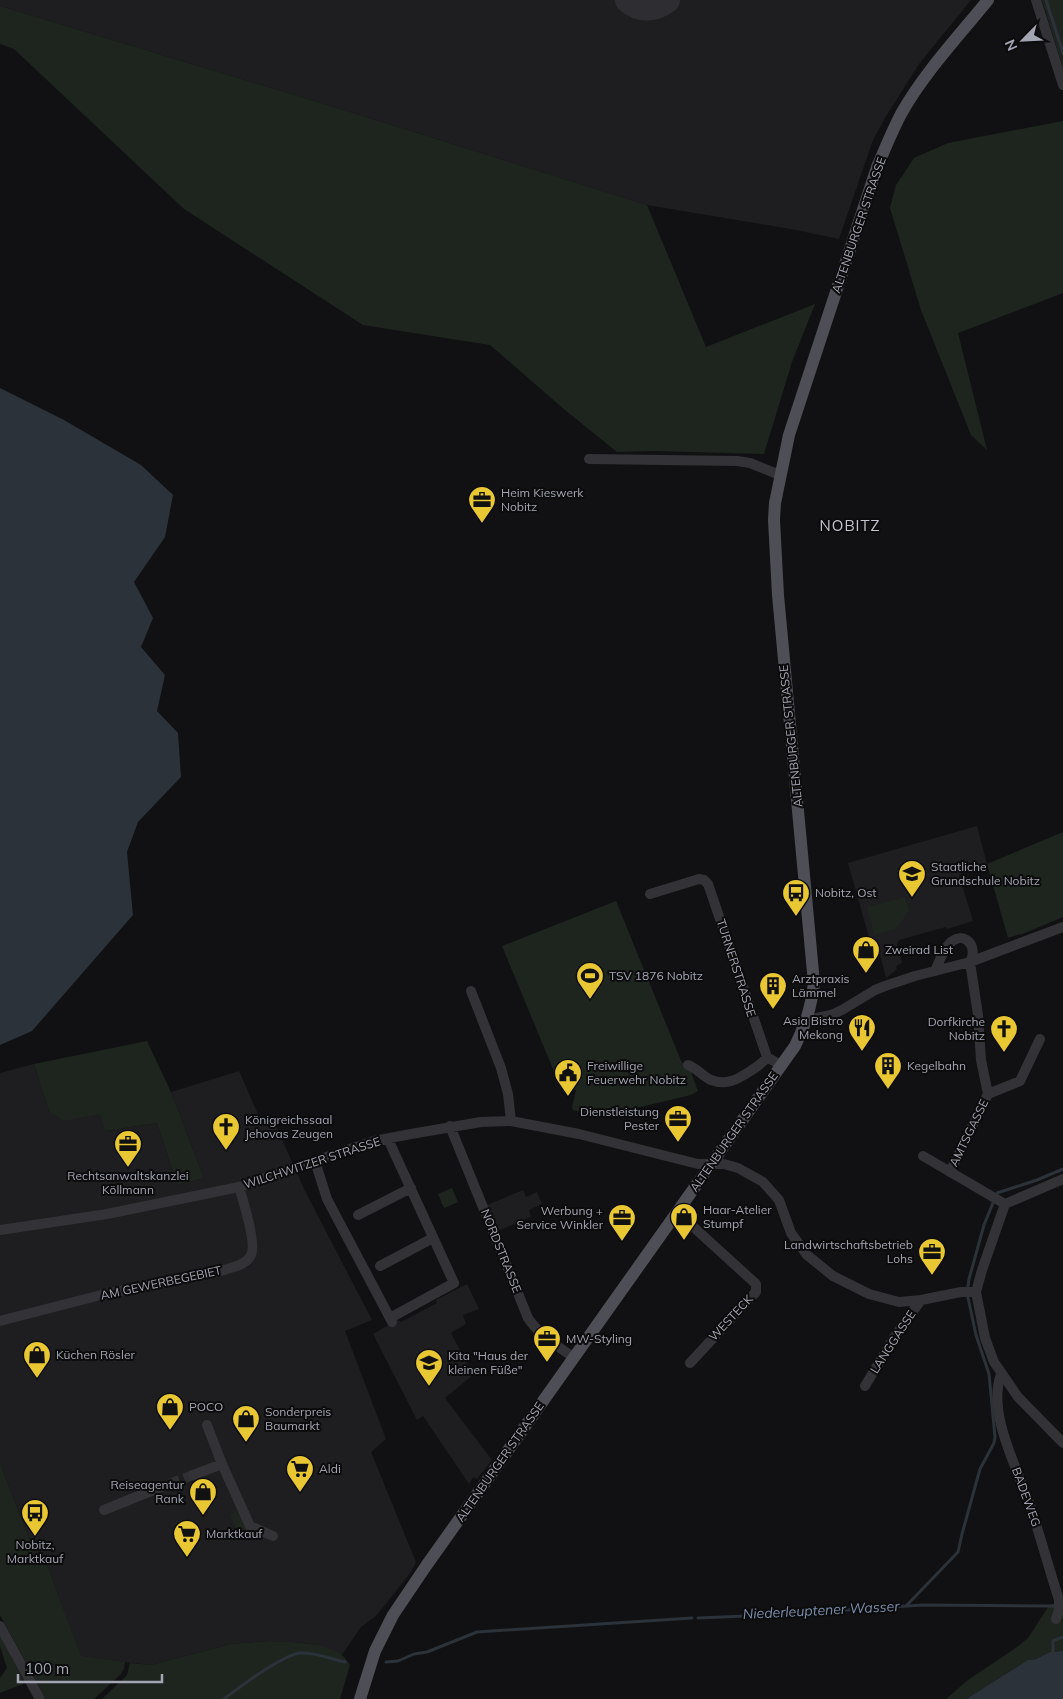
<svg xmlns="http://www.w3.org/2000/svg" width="1063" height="1699" font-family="Mulish,sans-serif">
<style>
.built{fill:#1e1d1f}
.green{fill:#1e251f}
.water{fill:#2b323a}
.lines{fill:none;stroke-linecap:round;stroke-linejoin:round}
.stream{stroke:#2b323a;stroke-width:3}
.taxiway{stroke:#2e2e32;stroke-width:26}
.minor-tunnel{stroke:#2e2f33;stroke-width:10;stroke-dasharray:10 5;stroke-linecap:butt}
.minor{stroke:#323237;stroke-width:10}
.major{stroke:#4e4f56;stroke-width:12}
.labels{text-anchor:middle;stroke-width:4;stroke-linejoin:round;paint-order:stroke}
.street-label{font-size:12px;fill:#a3a5b3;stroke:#0c0c0d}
.poi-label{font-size:12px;fill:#a3a5b3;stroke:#0c0c0d;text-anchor:start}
.water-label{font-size:14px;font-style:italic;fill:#7b8ead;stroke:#0c0c0d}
.quarter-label{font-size:15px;letter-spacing:1px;fill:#c4c5cf;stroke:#0c0c0d}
</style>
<rect width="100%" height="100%" fill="#111113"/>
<path class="built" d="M0,0H971L919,64L885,118L873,140L839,239L791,229L647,205L334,107L0,6Z
M977,826L987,864L959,875L973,921L947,929L946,927L899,940L897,944L902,963L896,966L897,969L886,978L878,947L872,948L848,863Z
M34,1064L49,1111L100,1114L106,1131L157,1123L177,1185L204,1178L171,1092L239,1071L261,1121L276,1126L304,1189L372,1320L345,1331L386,1439L371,1452L416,1562L411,1572L377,1615L360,1628L342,1655L319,1646L306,1643L269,1641L231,1644L151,1665L81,1657L42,1551L35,1554L0,1463V1073Z
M523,1190L526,1197L537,1192L542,1204L529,1210L531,1217L493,1233L482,1207Z
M467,1284L479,1309L463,1315L466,1324L451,1333L473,1375L445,1398L492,1460L477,1479L473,1477L469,1484L423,1416L417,1420L373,1334L397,1320L401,1322L437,1303L436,1300Z"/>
<path class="green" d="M1042,0H1063V68Z
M0,6L334,107L647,205L706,347L815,304L792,362L764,454L653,451L617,452L565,410L490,345L363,325L184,209L14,49L0,44Z
M1063,121V293L958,333L987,450L971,435L921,310L890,208L896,185L914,158L948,143Z
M1063,832V917L1020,935V934L1008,938L987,864Z
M905,897L909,911L896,929L874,935L867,907Z
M616,901L682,1063L687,1061L698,1091L691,1095L640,1107L589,1114L573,1110L572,1107L576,1090L564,1087L560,1075L553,1069L502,946Z
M147,1041L171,1092L204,1178L177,1185L157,1123L105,1131L100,1114L64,1121L49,1111L34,1064Z
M452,1188L458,1202L444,1208L438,1194Z
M0,1463L35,1554L42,1551L81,1656L125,1662L124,1669L121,1674L94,1699H46L0,1615Z
M240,1510L249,1533L239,1537L230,1514Z
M1050,1604L1063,1605V1651L1050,1652L1036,1659L1028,1660L966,1699H946L968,1680L1017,1647L1028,1638Z
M0,1636L24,1681L23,1684L0,1693V1678L7,1668L0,1646Z
M269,1641C289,1642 328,1642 343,1656C345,1658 348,1662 350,1665L340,1699H102L127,1675L130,1663L151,1665L231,1644Z"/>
<path class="water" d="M0,388L64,420L141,465L173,495L165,537L134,582L153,618L141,647L165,675L157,711L178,733L181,777L138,822L127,852L133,915L32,1031L0,1045Z
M1063,1651V1699H966L1028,1660L1036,1659L1050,1652Z"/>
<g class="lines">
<path class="stream" d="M1046,0L1063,53
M906,1606L958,1552L962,1534L980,1469L994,1443L995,1437L989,1374L976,1335L967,1293L969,1279L984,1225L997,1193L1037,1180L1063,1169
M698,1618L769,1615L923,1605L1053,1606
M1053,1652V1641L1063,1637
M386,1662L398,1661L414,1654L427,1652L477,1632L692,1618
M224,1699C241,1686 280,1656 300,1653C315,1652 331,1659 345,1662"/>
<path class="taxiway" d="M628,0C640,11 655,9 667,0"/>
<path class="minor-tunnel" d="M156,1489L193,1475"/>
<path class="minor" d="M1036,0L1063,85
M589,459L737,461L750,463L780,475
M650,894L699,879L704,880L708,884L767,1057L782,1066
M970,962L978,1015L981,1060L988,1094
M935,971C939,962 943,950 950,943C964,930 979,946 970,962
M471,991L501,1068L508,1094L511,1121
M807,1020L831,1015L842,1010L875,990L885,986L915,976L970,962L1063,927
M688,1065C697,1068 703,1077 711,1080C728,1086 738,1079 752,1070C758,1066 763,1063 767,1057
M988,1094L1020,1081L1040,1039
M450,1126L528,1318C539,1335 558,1346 574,1358
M388,1139L454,1283L390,1318
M923,1156L1005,1204
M315,1161L327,1199L392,1322
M950,1172L988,1094
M1063,1179L1005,1204L982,1270L976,1292L985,1338L994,1362L1018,1397L1063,1443
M677,1212L756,1284V1292L690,1363
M358,1215L411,1188
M0,1230L107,1214L239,1187L344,1151L374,1141L411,1134L481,1122L511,1121L579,1134L698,1164H724L738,1168L763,1182L779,1200L791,1233L807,1255L833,1276L869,1294L899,1302L921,1300L961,1292H976
M380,1266L433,1238
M0,1321L101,1295L224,1270C233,1267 246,1265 251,1255C257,1245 243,1200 239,1187
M1001,1374C987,1414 1017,1467 1030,1505C1040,1536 1049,1568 1059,1600V1610L1056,1619
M865,1386L893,1339L921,1300
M207,1425L222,1464L250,1526L273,1536
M193,1475L222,1464
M104,1510L156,1489
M0,1626L40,1699"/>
<path class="major" d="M360,1699L375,1651L393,1615L426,1566L795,1046C806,1023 811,1008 814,983L778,595L774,520L775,503L789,435L877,167C885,149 892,131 901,114C924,73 958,37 988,0"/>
</g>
<defs>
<symbol id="office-pin" viewBox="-11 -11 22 30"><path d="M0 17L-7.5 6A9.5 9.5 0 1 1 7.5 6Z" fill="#e8c733" stroke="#0c0c0d"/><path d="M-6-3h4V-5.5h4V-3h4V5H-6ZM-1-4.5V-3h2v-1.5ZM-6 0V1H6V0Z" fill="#111"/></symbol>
<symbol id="school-pin" viewBox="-11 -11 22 30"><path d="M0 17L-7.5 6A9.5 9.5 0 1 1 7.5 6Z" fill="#e8c733" stroke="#0c0c0d"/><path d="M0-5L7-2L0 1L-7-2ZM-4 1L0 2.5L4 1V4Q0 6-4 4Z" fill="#111"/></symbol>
<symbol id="bus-pin" viewBox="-11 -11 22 30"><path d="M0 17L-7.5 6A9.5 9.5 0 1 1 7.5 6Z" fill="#e8c733" stroke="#0c0c0d"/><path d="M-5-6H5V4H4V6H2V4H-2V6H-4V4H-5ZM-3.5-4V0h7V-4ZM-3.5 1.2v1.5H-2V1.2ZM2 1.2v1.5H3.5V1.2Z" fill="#111"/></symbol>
<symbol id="shop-pin" viewBox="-11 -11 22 30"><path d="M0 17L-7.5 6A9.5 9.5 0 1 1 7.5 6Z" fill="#e8c733" stroke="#0c0c0d"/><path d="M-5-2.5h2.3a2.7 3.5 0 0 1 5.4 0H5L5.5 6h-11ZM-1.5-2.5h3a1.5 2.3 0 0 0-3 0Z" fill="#111"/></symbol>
<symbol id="stadium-pin" viewBox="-11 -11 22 30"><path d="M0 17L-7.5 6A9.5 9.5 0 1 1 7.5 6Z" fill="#e8c733" stroke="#0c0c0d"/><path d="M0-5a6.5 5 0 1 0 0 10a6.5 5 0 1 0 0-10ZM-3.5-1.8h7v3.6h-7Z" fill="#111"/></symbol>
<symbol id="building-pin" viewBox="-11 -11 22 30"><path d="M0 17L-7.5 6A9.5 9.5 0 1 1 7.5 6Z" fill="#e8c733" stroke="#0c0c0d"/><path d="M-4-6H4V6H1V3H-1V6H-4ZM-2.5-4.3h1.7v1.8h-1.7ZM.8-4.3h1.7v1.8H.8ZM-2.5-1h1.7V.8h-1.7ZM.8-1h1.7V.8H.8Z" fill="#111"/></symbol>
<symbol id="restaurant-pin" viewBox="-11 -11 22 30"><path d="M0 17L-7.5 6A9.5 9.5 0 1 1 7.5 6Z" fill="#e8c733" stroke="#0c0c0d"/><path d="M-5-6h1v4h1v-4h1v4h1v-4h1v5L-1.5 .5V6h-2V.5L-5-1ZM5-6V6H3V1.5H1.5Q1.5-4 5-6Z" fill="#111"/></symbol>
<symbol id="church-pin" viewBox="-11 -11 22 30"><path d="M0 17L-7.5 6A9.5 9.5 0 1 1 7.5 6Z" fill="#e8c733" stroke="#0c0c0d"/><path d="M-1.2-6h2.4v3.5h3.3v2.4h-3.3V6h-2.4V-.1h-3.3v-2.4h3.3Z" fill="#111"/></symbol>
<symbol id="civic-pin" viewBox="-11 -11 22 30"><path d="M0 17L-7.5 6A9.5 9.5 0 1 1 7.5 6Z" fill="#e8c733" stroke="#0c0c0d"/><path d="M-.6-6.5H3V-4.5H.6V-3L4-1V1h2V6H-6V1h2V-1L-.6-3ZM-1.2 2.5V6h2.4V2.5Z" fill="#111"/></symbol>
<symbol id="supermarket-pin" viewBox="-11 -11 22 30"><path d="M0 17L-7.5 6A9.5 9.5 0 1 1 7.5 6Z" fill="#e8c733" stroke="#0c0c0d"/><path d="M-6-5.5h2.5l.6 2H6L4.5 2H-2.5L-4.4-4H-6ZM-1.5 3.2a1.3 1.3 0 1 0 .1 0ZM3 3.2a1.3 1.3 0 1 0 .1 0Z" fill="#111"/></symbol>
</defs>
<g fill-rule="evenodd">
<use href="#office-pin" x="466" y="484" width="32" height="43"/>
<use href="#school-pin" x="896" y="858" width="32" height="43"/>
<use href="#bus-pin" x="780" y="877" width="32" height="43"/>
<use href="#shop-pin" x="850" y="934" width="32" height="43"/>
<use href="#stadium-pin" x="574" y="960" width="32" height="43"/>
<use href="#building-pin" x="757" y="970" width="32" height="43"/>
<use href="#restaurant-pin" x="846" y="1012" width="32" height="43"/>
<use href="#church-pin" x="988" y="1013" width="32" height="43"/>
<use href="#building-pin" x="872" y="1050" width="32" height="43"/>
<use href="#civic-pin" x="552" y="1057" width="32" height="43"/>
<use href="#office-pin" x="662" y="1103" width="32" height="43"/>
<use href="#church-pin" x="210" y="1111" width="32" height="43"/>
<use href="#office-pin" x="112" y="1128" width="32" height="43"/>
<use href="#shop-pin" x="668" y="1201" width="32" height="43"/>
<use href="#office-pin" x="606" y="1202" width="32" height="43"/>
<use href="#office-pin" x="916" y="1236" width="32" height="43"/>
<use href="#office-pin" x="531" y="1323" width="32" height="43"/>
<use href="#shop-pin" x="21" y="1339" width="32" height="43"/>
<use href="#school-pin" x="413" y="1347" width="32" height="43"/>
<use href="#shop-pin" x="154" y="1391" width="32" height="43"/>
<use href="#shop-pin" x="230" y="1403" width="32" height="43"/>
<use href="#supermarket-pin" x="284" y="1453" width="32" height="43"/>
<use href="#shop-pin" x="187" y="1476" width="32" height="43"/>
<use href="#bus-pin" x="19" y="1497" width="32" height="43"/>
<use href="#supermarket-pin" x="171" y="1518" width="32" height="43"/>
</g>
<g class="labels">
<g class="street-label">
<text transform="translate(859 225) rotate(-71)" y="4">ALTENBURGER STRASSE</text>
<text transform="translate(791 736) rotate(-96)" y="4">ALTENBURGER STRASSE</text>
<text transform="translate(736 968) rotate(72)" y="4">TURNERSTRASSE</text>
<text transform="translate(734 1132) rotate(-55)" y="4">ALTENBURGER STRASSE</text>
<text transform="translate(969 1133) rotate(-64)" y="4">AMTSGASSE</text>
<text transform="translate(312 1163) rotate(-18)" y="4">WILCHWITZER STRASSE</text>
<text transform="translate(501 1251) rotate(68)" y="4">NORDSTRASSE</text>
<text transform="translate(161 1283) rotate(-12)" y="4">AM GEWERBEGEBIET</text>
<text transform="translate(731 1318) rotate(-47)" y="4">WESTECK</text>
<text transform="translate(893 1342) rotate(-57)" y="4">LANGGASSE</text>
<text transform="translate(500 1462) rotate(-55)" y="4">ALTENBURGER STRASSE</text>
<text transform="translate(1026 1497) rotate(70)" y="4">BADEWEG</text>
</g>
<g class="poi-label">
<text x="501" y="497">Heim Kieswerk<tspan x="501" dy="14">Nobitz</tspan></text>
<text x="931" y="871">Staatliche<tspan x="931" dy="14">Grundschule Nobitz</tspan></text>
<text x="815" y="897">Nobitz, Ost</text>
<text x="885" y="954">Zweirad List</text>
<text x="609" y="980">TSV 1876 Nobitz</text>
<text x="792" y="983">Arztpraxis<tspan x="792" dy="14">Lämmel</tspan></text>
<text x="843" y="1025" text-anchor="end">Asia Bistro<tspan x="843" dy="14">Mekong</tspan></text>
<text x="985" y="1026" text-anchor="end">Dorfkirche<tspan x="985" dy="14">Nobitz</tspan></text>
<text x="587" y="1070">Freiwillige<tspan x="587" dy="14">Feuerwehr Nobitz</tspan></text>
<text x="907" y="1070">Kegelbahn</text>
<text x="659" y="1116" text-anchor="end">Dienstleistung<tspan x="659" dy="14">Pester</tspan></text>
<text x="245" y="1124">Königreichssaal<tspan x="245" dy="14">Jehovas Zeugen</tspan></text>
<text x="128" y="1180" text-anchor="middle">Rechtsanwaltskanzlei<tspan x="128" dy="14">Köllmann</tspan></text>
<text x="703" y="1214">Haar-Atelier<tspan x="703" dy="14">Stumpf</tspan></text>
<text x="603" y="1215" text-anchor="end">Werbung +<tspan x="603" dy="14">Service Winkler</tspan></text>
<text x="913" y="1249" text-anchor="end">Landwirtschaftsbetrieb<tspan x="913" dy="14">Lohs</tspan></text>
<text x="566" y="1343">MW-Styling</text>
<text x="56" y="1359">Küchen Rösler</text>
<text x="448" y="1360">Kita "Haus der<tspan x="448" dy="14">kleinen Füße"</tspan></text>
<text x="189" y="1411">POCO</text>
<text x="265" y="1416">Sonderpreis<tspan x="265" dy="14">Baumarkt</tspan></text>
<text x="319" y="1473">Aldi</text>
<text x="184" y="1489" text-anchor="end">Reiseagentur<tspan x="184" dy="14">Rank</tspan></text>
<text x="206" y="1538">Marktkauf</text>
<text x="35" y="1549" text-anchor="middle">Nobitz,<tspan x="35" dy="14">Marktkauf</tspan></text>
</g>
<g class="water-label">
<text transform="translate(821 1610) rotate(-3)" y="5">Niederleuptener Wasser</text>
</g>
<g class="quarter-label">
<text x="850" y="531">NOBITZ</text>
</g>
</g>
<g transform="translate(1023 40) rotate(246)" stroke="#0c0c0d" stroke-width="4" paint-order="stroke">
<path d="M0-4L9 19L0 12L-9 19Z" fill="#a3a5b3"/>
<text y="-8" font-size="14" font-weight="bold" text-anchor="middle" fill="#a3a5b3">N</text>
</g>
<path d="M18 1674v8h144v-8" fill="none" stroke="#a3a5b3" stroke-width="2.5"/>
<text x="25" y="1674" font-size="15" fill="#a3a5b3" stroke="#0c0c0d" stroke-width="4" paint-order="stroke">100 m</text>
</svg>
